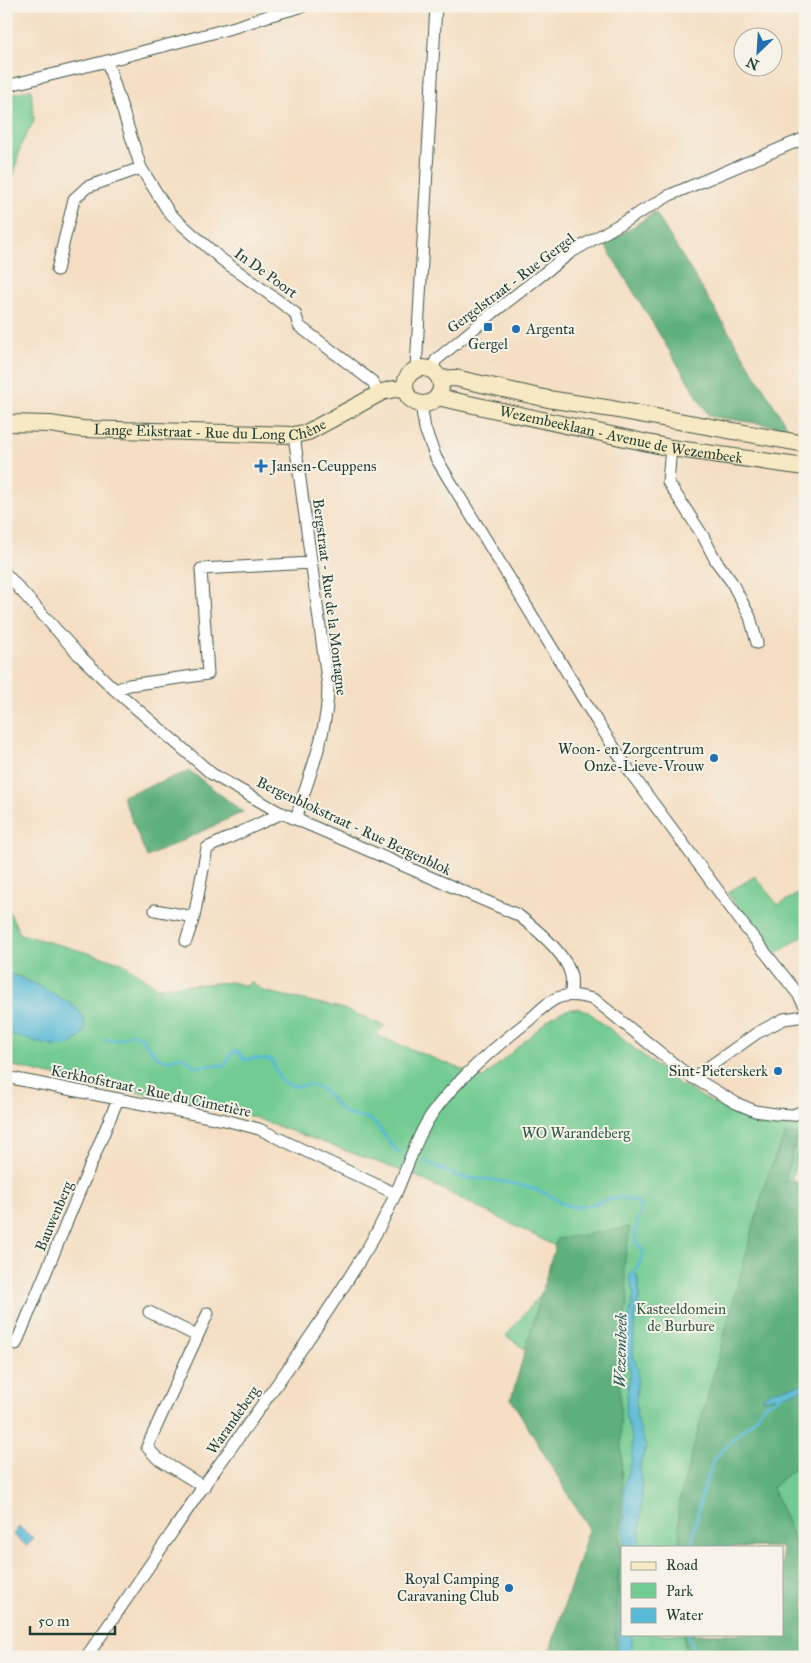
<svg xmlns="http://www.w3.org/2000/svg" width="811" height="1663" font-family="'IM FELL Great Primer',serif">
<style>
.green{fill:#72cb92;stroke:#488463}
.forest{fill:#5daf7c;stroke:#3e7658}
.water{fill:#58bad7;stroke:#3c7c86}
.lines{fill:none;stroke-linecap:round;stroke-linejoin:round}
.stream{stroke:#58bad7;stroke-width:3}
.minor-casing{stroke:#3f5549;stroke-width:13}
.secondary-casing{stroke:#3f5549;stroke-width:18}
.minor{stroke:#fff;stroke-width:11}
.secondary{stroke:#f7e9c3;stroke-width:16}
.poi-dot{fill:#1f6fb2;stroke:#f7f3e8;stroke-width:2}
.labels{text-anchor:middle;stroke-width:4;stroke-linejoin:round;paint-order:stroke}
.street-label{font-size:15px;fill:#1f3d34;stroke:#f7f3e8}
.poi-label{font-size:15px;fill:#1f3d34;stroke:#f7f3e8;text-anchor:end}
.park-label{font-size:15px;fill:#305947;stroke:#f7f3e8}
.water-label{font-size:16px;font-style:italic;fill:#2d5c5d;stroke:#f7f3e8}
</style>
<rect width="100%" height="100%" fill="#f7f3e8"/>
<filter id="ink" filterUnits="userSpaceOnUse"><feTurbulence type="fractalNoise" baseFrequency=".02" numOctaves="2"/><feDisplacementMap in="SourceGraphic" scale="10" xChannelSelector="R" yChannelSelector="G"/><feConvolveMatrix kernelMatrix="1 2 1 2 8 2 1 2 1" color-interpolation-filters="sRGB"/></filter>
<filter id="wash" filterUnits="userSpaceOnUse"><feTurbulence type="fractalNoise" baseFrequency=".0096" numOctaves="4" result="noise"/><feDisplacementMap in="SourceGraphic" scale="20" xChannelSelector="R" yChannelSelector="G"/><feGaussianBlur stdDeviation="1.12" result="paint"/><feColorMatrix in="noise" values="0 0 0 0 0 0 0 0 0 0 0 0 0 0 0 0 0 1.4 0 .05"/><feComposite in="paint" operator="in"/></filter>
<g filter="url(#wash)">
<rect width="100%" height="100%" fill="#f5dec3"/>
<path class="green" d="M31,89L34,121L21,145L6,206V96Z
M755,876L778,905L805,890V935L776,954L727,893Z
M6,905L20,934L121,962L156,987L231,982L246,986L251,981L263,991L341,1008L385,1026L376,1035L483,1078L548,1020C561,1011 570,1006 586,1010L679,1084L713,1103L747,1118L777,1121L786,1127L798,1126L805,1124V1130L791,1181L805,1184L746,1424L776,1547H622V1634H782L805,1657H615L622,1500L549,1366L506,1336L573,1255L416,1176L236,1111L46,1074L6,1064Z
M805,1458V1565L772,1488Z"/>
<path class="forest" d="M655,212L788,428L709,416L605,245Z
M190,771L243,812L147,857L122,796Z
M786,1134L797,1135L785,1182L791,1181L805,1184V1458L772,1488L805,1565V1657H685L684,1634H782V1547H680L678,1505L766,1180L775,1156Z
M630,1227L624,1267L628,1298L619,1353L622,1491L615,1657H540L550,1650L589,1529L511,1399L557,1239Z"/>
<path class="water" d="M6,973C20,975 69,1000 78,1010C84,1017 88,1027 82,1035C79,1039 72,1044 67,1046C54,1050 20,1036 6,1033Z
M631,1272L637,1275L640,1296L635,1316L633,1354L638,1370L636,1401L637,1420L646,1447L640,1464L642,1491L639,1547H624V1486L632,1458V1440L625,1414L630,1371L626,1354L625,1337L634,1294L629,1279Z
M805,1384V1389L784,1395L761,1399C771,1388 790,1387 805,1384Z
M19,1527L33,1538L27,1546L13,1535Z
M622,1581V1634H632V1657H617Z"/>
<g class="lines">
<path class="stream" d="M105,1039C121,1044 128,1032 135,1034C147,1038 152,1058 164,1060C169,1061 177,1057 183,1056L196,1067L212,1065L225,1066L231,1054L235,1051L239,1052L244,1060L255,1058L272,1060C278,1075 280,1088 300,1086C304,1086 311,1084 315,1086C332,1093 335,1109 347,1114C354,1118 362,1115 369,1119C382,1126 388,1145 400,1153
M425,1161C438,1167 451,1175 465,1178C471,1179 478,1178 484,1179C503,1181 526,1185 544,1193C556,1198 562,1206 575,1207C595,1207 626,1187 641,1207L635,1233L636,1242L643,1251L641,1260L633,1275
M691,1547L702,1493L714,1460L728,1444L755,1419L764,1405L775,1400L783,1393
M688,1634L696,1657"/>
</g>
</g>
<g filter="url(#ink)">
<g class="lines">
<defs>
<path id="minor" d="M107,61L141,168L170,214L221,259L295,313L299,326L373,382L378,394
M6,86L107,61L235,27L268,16L304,6
M57,270L74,199L87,187L141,168
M416,369L436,6
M432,370L436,360L494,312L570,253L670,195L805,138
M421,404L425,429L436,458L596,720L633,776L745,927L798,994L805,1006
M294,435L328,686C328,734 309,774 296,819
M671,448L668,482L703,536L716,561L731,581L750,617L757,643
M6,574L79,655L115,690L212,774L277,811L518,915C535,928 567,954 571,976C572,982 571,989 571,995
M115,690L129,685L208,674L201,569L311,563
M155,910L194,917
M186,941L194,917L207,848L282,813
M6,1077L225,1120L259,1129L396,1194
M693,1078L757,1033L784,1019L805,1016
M149,1312L197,1336
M16,1344L118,1099
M204,1487L157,1458L147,1447L208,1313
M86,1657C126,1601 164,1544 203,1487C255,1414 310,1341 357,1265C372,1242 385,1218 396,1193C408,1166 417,1135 434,1111C458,1078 495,1047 527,1022C536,1014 546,1003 557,998C570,993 583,996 595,1000L684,1072L736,1103L755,1111L775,1114L793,1115L805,1110"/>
<g id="secondary">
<circle cx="423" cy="386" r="18"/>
<path d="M440,379L455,378L548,399L612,409L805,444"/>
<path id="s1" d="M437,397L671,448L805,467"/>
<path id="s2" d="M6,423L50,424L82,429L294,435L308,432L382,392L394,389L405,390"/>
</g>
</defs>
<use href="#minor" class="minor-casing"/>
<use href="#secondary" class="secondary-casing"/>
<use href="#minor" class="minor"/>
<use href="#secondary" class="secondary"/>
</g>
</g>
<g class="poi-dot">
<rect x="483" y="322" width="10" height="10" rx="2.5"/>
<circle cx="516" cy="329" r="5"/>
<path d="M258.5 458.5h5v5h5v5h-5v5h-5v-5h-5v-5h5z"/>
<circle cx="714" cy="758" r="5"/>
<circle cx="778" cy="1071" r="5"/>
<circle cx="509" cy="1588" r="5"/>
</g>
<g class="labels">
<g class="street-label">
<text transform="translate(266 273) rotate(36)" y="5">In De Poort</text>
<text transform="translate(511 283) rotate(-37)" y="5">Gergelstraat - Rue Gergel</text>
<text dy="5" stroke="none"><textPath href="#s2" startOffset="205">Lange Eikstraat - Rue du Long Chêne</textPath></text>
<text dy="5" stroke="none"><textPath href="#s1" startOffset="188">Wezembeeklaan - Avenue de Wezembeek</textPath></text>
<text transform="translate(330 597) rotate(83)" y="5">Bergstraat - Rue de la Montagne</text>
<text transform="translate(354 826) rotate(25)" y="5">Bergenblokstraat - Rue Bergenblok</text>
<text transform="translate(151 1091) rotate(12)" y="5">Kerkhofstraat - Rue du Cimetière</text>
<text transform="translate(54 1216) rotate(-67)" y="5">Bauwenberg</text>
<text transform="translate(233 1420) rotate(-55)" y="5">Warandeberg</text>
</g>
<g class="poi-label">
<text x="526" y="334" text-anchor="start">Argenta</text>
<text x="488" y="349" text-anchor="middle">Gergel</text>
<text x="271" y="471" text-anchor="start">Jansen-Ceuppens</text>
<text x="704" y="754">Woon- en Zorgcentrum<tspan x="704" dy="17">Onze-Lieve-Vrouw</tspan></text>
<text x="768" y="1076">Sint-Pieterskerk</text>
<text x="499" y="1584">Royal Camping<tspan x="499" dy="17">Caravaning Club</tspan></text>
</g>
<g class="park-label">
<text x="576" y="1138">WO Warandeberg</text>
<text x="681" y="1314">Kasteeldomein<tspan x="681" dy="17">de Burbure</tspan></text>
</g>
<g class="water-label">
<text transform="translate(620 1350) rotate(-89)" y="6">Wezembeek</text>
</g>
</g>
<rect width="811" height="1663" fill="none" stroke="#f7f3e8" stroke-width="25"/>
<rect x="621" y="1546" width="162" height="90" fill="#f7f3e8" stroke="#a1aaa0"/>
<rect x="631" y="1562" width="25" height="8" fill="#f7e9c3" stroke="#a1aaa0"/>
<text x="666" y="1570" font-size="15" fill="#1f3d34">Road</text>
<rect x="631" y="1583" width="25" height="15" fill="#72cb92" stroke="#a1aaa0"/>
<text x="666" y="1596" font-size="15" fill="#1f3d34">Park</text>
<rect x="631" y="1608" width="25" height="15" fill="#58bad7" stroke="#a1aaa0"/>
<text x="666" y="1620" font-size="15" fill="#1f3d34">Water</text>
<g transform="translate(758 52) rotate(205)"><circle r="24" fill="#f7f3e8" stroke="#a1aaa0"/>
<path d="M0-4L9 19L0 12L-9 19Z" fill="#1f6fb2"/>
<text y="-8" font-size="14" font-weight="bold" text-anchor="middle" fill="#1f3d34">N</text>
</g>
<path d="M30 1626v8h85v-8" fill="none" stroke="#1f3d34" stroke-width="2.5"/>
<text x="38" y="1626" font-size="15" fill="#1f3d34" stroke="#f7f3e8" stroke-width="4" paint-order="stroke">50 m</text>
</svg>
